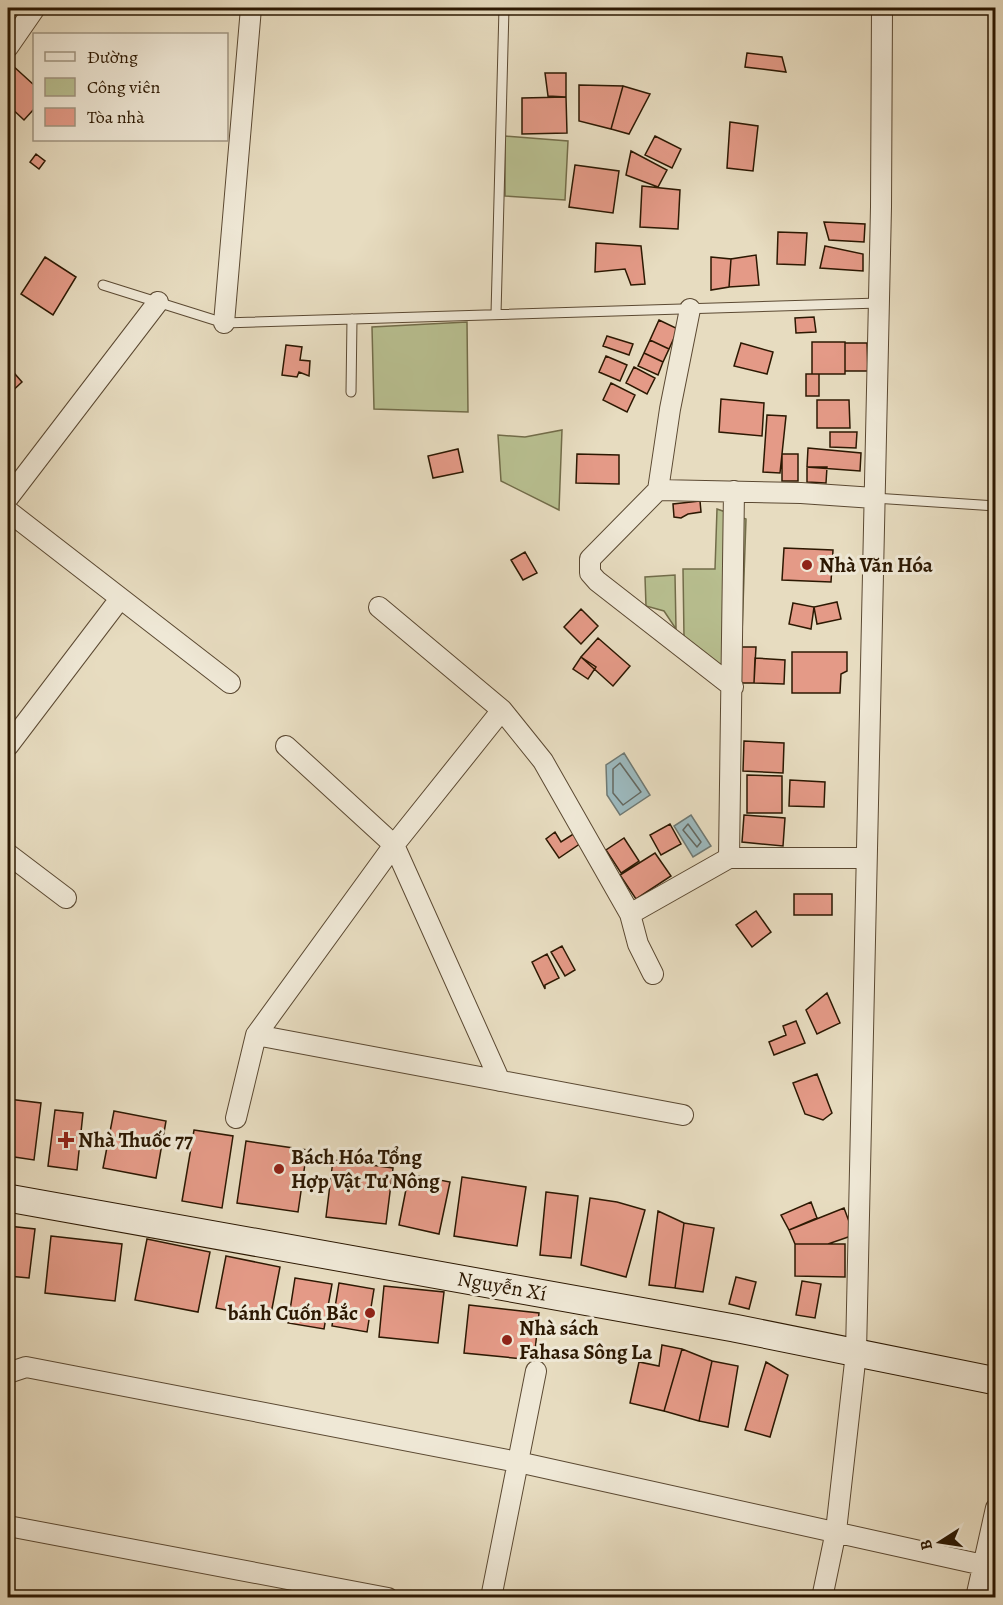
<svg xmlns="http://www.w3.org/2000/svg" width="1003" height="1605" font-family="Alegreya,serif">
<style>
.green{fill:#b8bf90;stroke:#726c49;stroke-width:1.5}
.water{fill:#9cb9be;stroke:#6f7973;stroke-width:1.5}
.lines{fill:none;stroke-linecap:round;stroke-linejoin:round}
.shore{stroke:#646860;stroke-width:1.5}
.building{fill:#e49a87;stroke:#2c1802;stroke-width:1.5}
.lane-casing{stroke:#5b4932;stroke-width:11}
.street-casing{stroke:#5b4932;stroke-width:22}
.secondary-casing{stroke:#2c1802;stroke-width:29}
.lane{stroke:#efe8d6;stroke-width:9}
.street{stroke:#efe8d6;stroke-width:20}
.secondary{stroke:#efe8d6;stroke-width:27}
.poi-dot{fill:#8f2418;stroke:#efe8d6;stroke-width:2}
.labels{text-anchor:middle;stroke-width:6;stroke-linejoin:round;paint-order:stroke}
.poi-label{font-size:21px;font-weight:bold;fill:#2c1802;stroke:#efe8d6;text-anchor:start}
.street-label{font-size:21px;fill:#2c1802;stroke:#efe8d6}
</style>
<rect width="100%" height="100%" fill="#e7dcc0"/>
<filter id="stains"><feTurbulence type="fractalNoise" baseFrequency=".00333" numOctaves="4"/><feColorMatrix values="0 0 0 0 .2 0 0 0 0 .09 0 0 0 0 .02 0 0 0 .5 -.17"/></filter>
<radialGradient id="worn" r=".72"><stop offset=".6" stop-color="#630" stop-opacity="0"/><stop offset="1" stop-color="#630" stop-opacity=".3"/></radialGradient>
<path class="green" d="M505,136L568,141L565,200L505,196Z
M467,322L468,412L374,409L372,327Z
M562,430L559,510L501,481L498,435L525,437Z
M717,509L746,519L740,692L684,638L683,569H715Z
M675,575L676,629L664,611L646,606L645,577Z"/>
<path class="water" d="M624,753L650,795L620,815L607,795L606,765Z
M691,815L711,846L693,857L674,826Z"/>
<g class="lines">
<path class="shore" d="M620,763L641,792L623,805L613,793V769Z
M688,824L701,842L697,847L683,830Z"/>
</g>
<path class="building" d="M747,53L782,57L786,72L745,67Z
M12,65L34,85V109L24,120L8,105V70Z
M545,73H566V97L548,96Z
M579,85L623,86L611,129L579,121Z
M623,86L650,94L629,134L611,129Z
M566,97L567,133L522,134V98Z
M730,122L758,126L753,171L727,168Z
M655,136L681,149L672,168L645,155Z
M631,151L667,170L658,187L626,175Z
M36,154L45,161L39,169L30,162Z
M575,165L619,171L613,213L569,207Z
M642,186L680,190L678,229L640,227Z
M824,222L865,224L864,242L829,240Z
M778,232L807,233L805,265L777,264Z
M596,243L641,246L645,284L631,285L625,269L595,272Z
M825,246L863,254V271L820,268Z
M756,255L759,285L729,287L731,259Z
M45,257L76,277L53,315L21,294Z
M711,257L731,259L729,287L711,290Z
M814,317L816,332L796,333L795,318Z
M659,320L678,329L669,349L650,340Z
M607,336L633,344L629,355L603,346Z
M650,340L669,349L663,362L644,353Z
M812,342H845V374H812Z
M741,343L773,352L767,374L734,366Z
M845,343H867L868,371H845Z
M286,345L302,347L300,360L310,361L309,376L299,372L297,377L282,375Z
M644,353L663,362L658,375L638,366Z
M606,356L627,365L620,381L599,372Z
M8,366L22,382L8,395Z
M634,367L655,378L647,394L626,383Z
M806,374H819V396H806Z
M611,383L635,395L627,412L603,400Z
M721,399L764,403L762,436L719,432Z
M817,400H849L850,428H817Z
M767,415L786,416L780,473L763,472Z
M830,432H857L856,448L830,447Z
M808,448L861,453L860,471L807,467Z
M458,449L463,472L433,478L428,456Z
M577,454L619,455V484L576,483Z
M782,454H798V481H782Z
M807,467H827L826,483L807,482Z
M700,501L701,512L688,514L681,518L674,517L673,504Z
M784,548L833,550L831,582L782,580Z
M525,552L537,573L523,580L511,560Z
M837,602L841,619L817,624L814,607Z
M793,603L814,607L811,629L789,624Z
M581,609L598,626L581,644L564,627Z
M598,638L630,666L613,686L581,657Z
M740,647H756L754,683H739Z
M792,652H847V671L841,674L840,693H792Z
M581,657L596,667L588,679L573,669Z
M755,658L785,660L784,684L754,683Z
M744,741L784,743L783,773L743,771Z
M747,775L782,776V813H747Z
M790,780L825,782L824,807L789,806Z
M744,815L785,818L783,846L742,842Z
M670,824L681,844L661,855L650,835Z
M578,831L584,841L559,858L546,839L555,832L561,842Z
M624,838L639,861L621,873L606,850Z
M655,853L671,876L636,899L620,875Z
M794,894H832V915H794Z
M756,911L771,932L752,947L736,925Z
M562,946L575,970L565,976L551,952Z
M547,954L559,978L545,985V989L532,962Z
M827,993L840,1023L817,1034L806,1010Z
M796,1021L805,1043L774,1055L769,1042L786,1035L783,1026Z
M817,1074L832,1113L823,1120L805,1114L793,1083Z
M8,1099L41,1103L34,1160L8,1156Z
M55,1110L83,1113L77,1170L48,1166Z
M114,1111L166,1121L156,1178L103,1168Z
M194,1130L233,1136L222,1208L182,1201Z
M246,1141L307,1150L298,1212L237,1203Z
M333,1160L393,1168L386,1224L326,1217Z
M409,1174L450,1182L439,1234L399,1225Z
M462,1177L526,1187L517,1246L454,1236Z
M546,1192L578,1196L571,1258L540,1255Z
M590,1198L617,1202L645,1210L626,1277L581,1265Z
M811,1202L817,1218L789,1230L781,1215Z
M844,1208L854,1235L828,1244H795L789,1230Z
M658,1211L684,1223L675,1288L649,1285Z
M684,1223L714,1228L703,1292L675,1288Z
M8,1226L35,1229L29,1278L8,1276Z
M51,1236L122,1244L115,1301L45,1293Z
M147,1239L210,1252L198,1312L135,1300Z
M795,1244H845V1277L795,1276Z
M226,1256L280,1267L270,1319L216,1308Z
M736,1277L756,1282L749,1309L729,1304Z
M295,1278L332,1284L324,1329L288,1323Z
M802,1281L821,1284L815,1318L796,1315Z
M339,1283L374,1289L367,1332L332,1326Z
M384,1286L444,1292L438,1343L379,1337Z
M469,1305L539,1313L534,1360L464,1353Z
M662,1345L682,1349L664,1411L630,1403L639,1362L659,1366Z
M682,1349L712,1361L699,1421L664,1411Z
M712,1361L738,1366L728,1427L699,1421Z
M766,1362L788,1375L770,1437L745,1430Z"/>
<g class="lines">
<defs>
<path id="lane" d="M103,285L224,323L879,303
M496,314L504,8
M351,392L352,319
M874,498L996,506"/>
<path id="street" d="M8,47L35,8
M690,309L670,409L658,490L590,559V573L597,581L733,687
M224,323L251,8
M658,490L801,493L874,498
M8,498L158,302
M8,511L230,683
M379,607L502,710L543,761L630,914L729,858H866
M8,746L119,600
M286,746L394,845L500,1081
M8,854L66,898
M729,858L734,491
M630,914L638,944L653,974
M256,1035L683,1115
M236,1118L256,1035L394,845L502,710
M8,1373L26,1367L518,1462L983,1565
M8,1526L388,1598
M491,1598L536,1371
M822,1598L836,1531L856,1353L881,207L882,8
M976,1598L996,1508"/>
<path id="secondary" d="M8,1198L734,1328L996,1381"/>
</defs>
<use href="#lane" class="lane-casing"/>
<use href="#street" class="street-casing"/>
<use href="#secondary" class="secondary-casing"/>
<use href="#lane" class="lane"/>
<use href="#street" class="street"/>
<use href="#secondary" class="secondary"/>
</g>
<g class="poi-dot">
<circle cx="807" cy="565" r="6"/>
<path d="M63 1131h6v6h6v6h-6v6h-6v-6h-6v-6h6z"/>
<circle cx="279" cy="1169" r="6"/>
<circle cx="370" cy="1313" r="6"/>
<circle cx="507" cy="1340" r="6"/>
</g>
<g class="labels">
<g class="poi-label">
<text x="819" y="572">Nhà Văn Hóa</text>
<text x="78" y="1147">Nhà Thuốc 77</text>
<text x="291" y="1164">Bách Hóa Tổng<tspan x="291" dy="24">Hợp Vật Tư Nông</tspan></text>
<text x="358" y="1320" text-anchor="end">bánh Cuốn Bắc</text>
<text x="519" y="1335">Nhà sách<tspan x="519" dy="24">Fahasa Sông La</tspan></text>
</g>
<g class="street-label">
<text transform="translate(502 1286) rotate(10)" y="7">Nguyễn Xí</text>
</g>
</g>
<rect width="1003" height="1605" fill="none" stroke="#e7dcc0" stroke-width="30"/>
<rect x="9" y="9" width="985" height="1587" fill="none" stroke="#2c1802" stroke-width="3"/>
<rect x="15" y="15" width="973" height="1575" fill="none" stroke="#2c1802" stroke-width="1.5"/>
<rect x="33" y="33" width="195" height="108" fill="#efe8d6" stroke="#a19581" stroke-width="1.5"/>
<rect x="45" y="52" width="30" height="9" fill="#efe8d6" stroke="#a19581" stroke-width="1.5"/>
<text x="87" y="63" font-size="18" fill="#2c1802">Đường</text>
<rect x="45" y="78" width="30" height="18" fill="#b8bf90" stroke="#a19581" stroke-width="1.5"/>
<text x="87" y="93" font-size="18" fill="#2c1802">Công viên</text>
<rect x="45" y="108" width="30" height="18" fill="#e49a87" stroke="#a19581" stroke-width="1.5"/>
<text x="87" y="123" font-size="18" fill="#2c1802">Tòa nhà</text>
<g transform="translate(940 1542) rotate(258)" stroke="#efe8d6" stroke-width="4.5" paint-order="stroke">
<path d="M0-4.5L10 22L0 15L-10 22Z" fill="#2c1802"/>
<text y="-9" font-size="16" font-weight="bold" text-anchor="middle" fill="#2c1802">B</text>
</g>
<rect width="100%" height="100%" filter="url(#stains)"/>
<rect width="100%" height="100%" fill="url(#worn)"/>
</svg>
